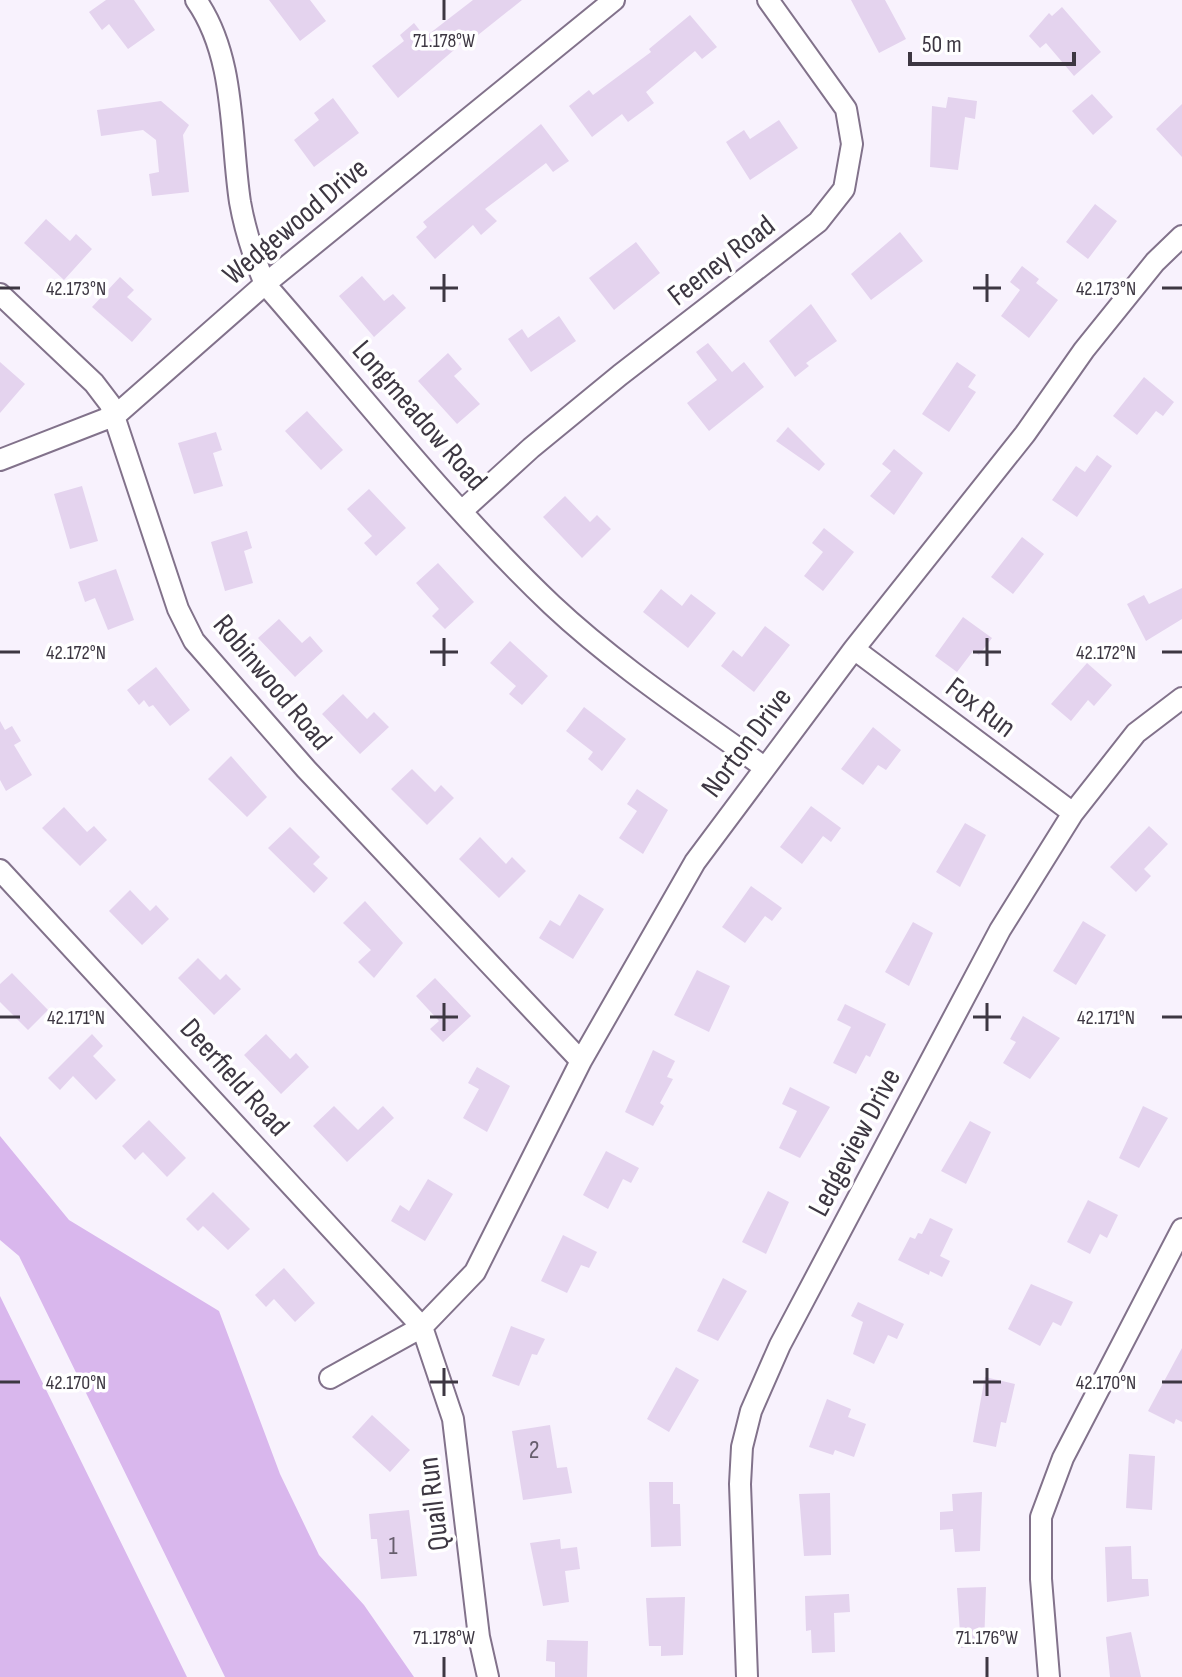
<svg xmlns="http://www.w3.org/2000/svg" width="1182" height="1677" font-family="'Sofia Sans Condensed',sans-serif">
<style>
.forest{fill:#d9b7ed}
.building{fill:#e4d3ee}
.lines{fill:none;stroke-linecap:round;stroke-linejoin:round}
.street-casing{stroke:#82728b;stroke-width:24}
.street{stroke:#fff;stroke-width:20}
.ticks{fill:none;stroke:#3d3742;stroke-width:3}
.labels{text-anchor:middle;stroke-width:7;stroke-linejoin:round;paint-order:stroke}
.number-label{font-size:26px;fill:#675e6d}
.street-label{font-size:30px;fill:#3d3742;stroke:#fff}
.ticks-label{font-size:20px;text-anchor:middle;fill:#3d3742;stroke:#fff;stroke-width:7;stroke-linejoin:round;paint-order:stroke}
</style>
<rect width="100%" height="100%" fill="#f8f2fd"/>
<path class="forest" d="M0,1136L69,1220L219,1311L280,1474L319,1555L364,1605L414,1677H225L19,1256L0,1240Z
M0,1296L187,1677H0Z"/>
<path class="building" d="M106,0H134L155,30L128,49L109,24L102,30L89,12Z
M269,0H310L326,21L300,41Z
M473,0H522L478,35L475,32L398,98L372,66L404,41L400,35L414,23L425,37Z
M851,0H885L906,39L879,53Z
M1062,7L1101,52L1074,76L1046,43L1040,48L1029,36L1049,13L1052,16Z
M690,15L717,47L702,59L695,51L646,92L654,103L628,122L622,114L592,137L569,106L589,90L593,95L651,52L649,49Z
M1092,94L1113,117L1093,135L1072,111Z
M948,97L977,101L975,119L965,117L958,170L930,167L932,106L946,108Z
M333,98L359,133L314,167L294,140L319,120L314,113Z
M161,101L189,125L183,135L189,192L152,196L149,174L159,172L156,140L143,130L101,136L97,110Z
M1182,104V157L1156,129Z
M779,120L798,148L750,180L726,142L744,130L750,139Z
M541,124L569,161L553,172L546,163L485,209L497,221L481,235L473,225L435,259L416,237L427,227L423,222Z
M1095,204L1117,221L1088,259L1066,242Z
M46,219L70,241L76,234L92,249L64,280L24,243Z
M900,232L923,261L871,300L851,274Z
M636,242L660,273L614,310L589,278Z
M1022,266L1039,279L1036,283L1058,300L1029,338L1001,316L1020,290L1010,282Z
M362,276L384,301L393,294L406,308L374,337L339,296Z
M120,277L134,290L127,297L152,319L132,342L92,307Z
M811,304L837,341L806,363L809,366L795,377L769,341Z
M559,316L576,341L531,372L508,339L522,329L528,338Z
M708,343L732,372L744,362L764,387L709,431L687,403L717,380L696,352Z
M448,353L462,369L454,376L480,404L457,424L418,381Z
M0,362L25,384L0,413Z
M957,362L976,375L968,387L976,392L949,432L922,414Z
M1144,377L1174,402L1163,416L1156,411L1137,435L1113,416Z
M307,411L343,450L321,470L285,431Z
M788,427L825,464L819,471L776,441Z
M216,432L222,450L213,453L223,486L194,494L178,443Z
M894,449L923,473L894,515L870,496L891,471L882,464Z
M1097,455L1112,466L1077,517L1052,500L1076,466L1085,472Z
M82,486L98,541L70,549L54,494Z
M369,489L406,528L376,556L364,543L372,536L347,509Z
M565,496L590,522L597,515L611,529L582,558L543,517Z
M824,528L854,552L823,591L804,576L823,552L812,543Z
M247,531L252,548L244,551L253,583L225,591L211,542Z
M1022,537L1044,554L1013,594L991,577Z
M438,563L474,602L445,629L432,616L439,609L416,583Z
M116,569L134,620L108,630L95,598L85,602L78,582Z
M1182,588V619L1146,641L1127,604L1144,595L1149,604Z
M661,589L682,606L691,594L716,613L688,648L643,612Z
M963,617L992,638L979,655L973,651L957,672L935,656Z
M279,619L302,643L310,636L323,651L295,677L258,638Z
M765,626L790,645L754,692L721,666L733,650L742,657Z
M510,641L548,676L522,705L509,694L516,686L490,663Z
M1087,663L1112,685L1094,706L1088,700L1071,721L1051,704Z
M156,667L190,710L170,726L153,705L149,707L144,700L139,705L127,690Z
M343,694L367,719L374,712L389,727L360,754L322,714Z
M584,707L626,739L602,771L588,759L593,752L566,731Z
M0,721L5,730L12,726L21,741L14,745L32,775L6,791L0,780Z
M873,727L901,750L886,770L878,765L863,785L841,769Z
M231,756L267,797L247,817L208,779Z
M412,769L435,792L441,785L454,798L427,825L391,789Z
M637,789L668,810L643,854L619,838L637,811L627,804Z
M811,806L841,828L831,842L823,836L802,864L780,847Z
M64,807L87,832L94,826L107,840L80,866L42,828Z
M965,823L986,835L960,887L936,872Z
M1149,826L1168,844L1144,869L1151,876L1136,892L1110,867Z
M290,827L320,857L313,864L328,878L314,893L268,848Z
M480,837L506,864L512,857L526,871L499,898L459,859Z
M751,886L782,908L772,921L765,916L745,943L722,927Z
M130,890L150,911L156,905L169,919L142,945L109,911Z
M579,894L604,909L573,959L539,938L550,920L560,926Z
M365,901L403,943L374,978L358,962L371,950L343,923Z
M1083,921L1106,935L1076,985L1053,971Z
M913,922L933,933L909,986L885,972Z
M198,958L220,980L226,974L241,989L214,1015L178,978Z
M697,970L730,986L709,1032L674,1015Z
M12,973L48,1010L28,1030L0,1002V984Z
M435,978L471,1016L443,1042L430,1029L439,1021L416,996Z
M845,1004L886,1024L870,1057L866,1055L856,1074L833,1063L851,1027L837,1020Z
M1023,1016L1060,1038L1030,1079L1003,1063L1016,1042L1010,1039Z
M92,1034L103,1046L93,1056L116,1080L96,1100L73,1076L60,1090L48,1078Z
M266,1034L290,1059L296,1053L309,1067L281,1094L244,1055Z
M653,1050L675,1061L667,1077L673,1079L660,1103L664,1106L653,1126L625,1112Z
M477,1067L510,1086L487,1132L463,1118L479,1089L468,1083Z
M790,1087L830,1107L800,1158L779,1148L797,1111L782,1104Z
M334,1106L358,1130L383,1106L394,1118L347,1162L313,1126Z
M1143,1106L1168,1118L1139,1168L1119,1158Z
M149,1120L186,1158L167,1177L143,1152L135,1160L122,1146Z
M970,1121L991,1132L966,1184L941,1171Z
M606,1151L639,1168L631,1183L623,1179L608,1209L583,1195Z
M428,1179L453,1194L425,1241L391,1221L400,1205L409,1211Z
M768,1191L789,1202L766,1254L742,1242Z
M213,1192L250,1229L228,1250L203,1226L198,1231L186,1219Z
M1088,1200L1118,1215L1107,1238L1100,1234L1090,1254L1067,1242Z
M930,1218L953,1229L940,1256L950,1261L942,1277L930,1271L929,1275L898,1260L910,1237L915,1239L918,1233L922,1234Z
M563,1235L597,1252L589,1268L581,1265L567,1293L541,1281Z
M284,1268L315,1303L295,1322L274,1299L266,1307L255,1295Z
M723,1278L747,1291L718,1341L697,1331Z
M1031,1284L1073,1302L1061,1326L1053,1322L1040,1346L1008,1329Z
M858,1302L904,1324L897,1339L888,1335L874,1364L853,1354L863,1322L851,1316Z
M511,1326L545,1339L537,1355L532,1354L519,1386L492,1376Z
M1182,1348V1422L1176,1419L1174,1424L1148,1411Z
M676,1367L699,1380L669,1432L647,1419Z
M985,1377L1015,1384L1006,1423L1001,1422L996,1447L973,1442Z
M827,1399L851,1409L848,1417L866,1424L854,1457L835,1450L833,1455L809,1447Z
M372,1415L410,1450L390,1472L352,1437Z
M550,1425L557,1468L567,1467L572,1493L523,1500L512,1431Z
M1129,1454L1155,1456L1152,1510L1126,1508Z
M649,1482H673V1504H680L681,1546L651,1547Z
M982,1492L980,1551L955,1552L953,1529L940,1530V1512L953,1511L952,1494Z
M830,1493L831,1555L804,1556L799,1494Z
M409,1510L417,1576L381,1579L377,1539H371L369,1514Z
M560,1539L561,1549L577,1547L580,1569L565,1571L569,1602L543,1606L530,1543Z
M1131,1546L1132,1579H1148L1149,1596L1107,1602L1105,1547Z
M986,1587L984,1647L961,1648L957,1588Z
M849,1594L850,1612L834,1613L835,1652L812,1653L811,1630L806,1631L805,1596Z
M685,1597L683,1655L661,1656V1646H649L646,1598Z
M1131,1632L1141,1677H1110L1106,1637Z
M547,1640L588,1641L587,1677H555V1662L546,1661Z"/>
<g class="lines">
<defs>
<path id="street" d="M196,0C236,57 230,135 240,202C245,230 254,258 265,284C359,391 449,507 552,605C617,666 692,715 764,767
M0,294L94,383L110,404L178,609L194,641L306,769L581,1061
M0,460L116,415L265,284L614,0
M463,510L531,448L620,375L818,222L844,189L852,144L846,109L768,0
M854,649L1073,813
M0,870L422,1327L453,1419L479,1637L488,1677
M330,1378L422,1327L475,1272L581,1061L695,862L854,649L1025,434L1084,350L1155,262L1182,236
M747,1677L740,1484L742,1447L751,1411L780,1345L1000,930L1073,813L1136,733L1182,698
M1049,1677L1041,1579V1517L1063,1458L1182,1229"/>
</defs>
<use href="#street" class="street-casing"/>
<use href="#street" class="street"/>
</g>
<path class="ticks" d="M444,0V20M444,274V302M987,274V302M0,288H20M430,288H458M973,288H1001M1162,288H1182M444,638V666M987,638V666M0,652H20M430,652H458M973,652H1001M1162,652H1182M444,1003V1031M987,1003V1031M0,1017H20M430,1017H458M973,1017H1001M1162,1017H1182M444,1368V1396M987,1368V1396M0,1382H20M430,1382H458M973,1382H1001M1162,1382H1182M444,1657V1677M987,1657V1677"/>
<g class="labels">
<g class="number-label">
<text x="534" y="1458">2</text>
<text x="393" y="1554">1</text>
</g>
<g class="street-label">
<text transform="translate(295 221) rotate(-40)" y="10">Wedgewood Drive</text>
<text transform="translate(721 260) rotate(-38)" y="10">Feeney Road</text>
<text transform="translate(420 415) rotate(49)" y="10">Longmeadow Road</text>
<text transform="translate(273 682) rotate(50)" y="10">Robinwood Road</text>
<text transform="translate(981 707) rotate(37)" y="10">Fox Run</text>
<text transform="translate(746 742) rotate(-53)" y="10">Norton Drive</text>
<text transform="translate(235 1077) rotate(48)" y="10">Deerfield Road</text>
<text transform="translate(854 1142) rotate(-62)" y="10">Ledgeview Drive</text>
<text transform="translate(433 1504) rotate(-97)" y="10">Quail Run</text>
</g>
</g>
<g class="ticks-label">
<text x="444" y="47">71.178°W</text>
<text x="76" y="295">42.173°N</text>
<text x="1106" y="295">42.173°N</text>
<text x="76" y="659">42.172°N</text>
<text x="1106" y="659">42.172°N</text>
<text x="76" y="1024">42.171°N</text>
<text x="1106" y="1024">42.171°N</text>
<text x="76" y="1389">42.170°N</text>
<text x="1106" y="1389">42.170°N</text>
<text x="444" y="1644">71.178°W</text>
<text x="987" y="1644">71.176°W</text>
</g>
<path d="M910 52v12h164v-12" fill="none" stroke="#3d3742" stroke-width="4"/>
<text x="922" y="52" font-size="24" fill="#3d3742" stroke="#ffffff" stroke-width="6" paint-order="stroke">50 m</text>
</svg>
